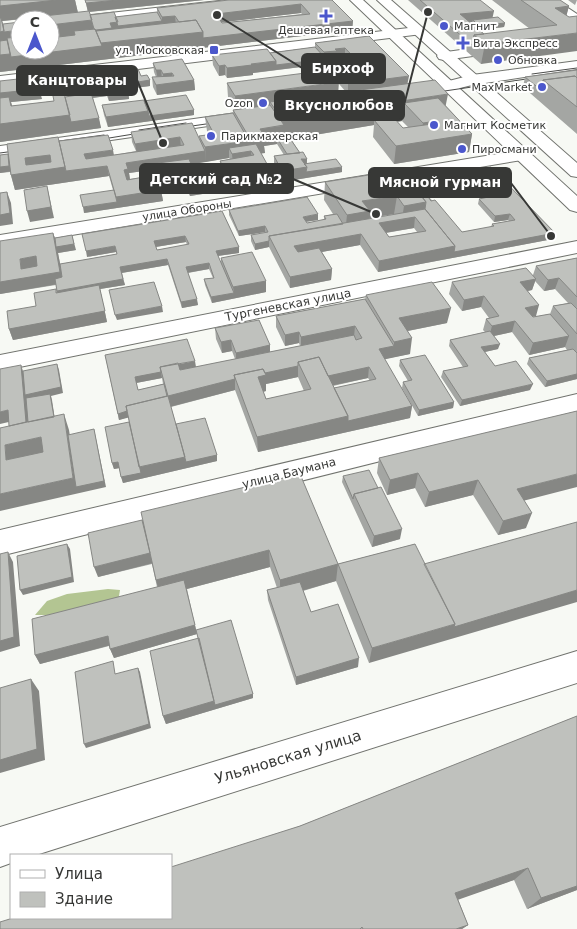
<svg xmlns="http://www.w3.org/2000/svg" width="577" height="929" font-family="'DejaVu Sans',sans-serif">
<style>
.forest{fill:#b3c592}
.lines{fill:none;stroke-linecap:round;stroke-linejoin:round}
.minor-casing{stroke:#71736e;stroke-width:2}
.major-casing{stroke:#71736e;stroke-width:2}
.minor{fill:#fff;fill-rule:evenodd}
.major{fill:#fff;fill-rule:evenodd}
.tram{stroke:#4c4d4b;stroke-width:1}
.wall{fill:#a4a6a3;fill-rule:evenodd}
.shaded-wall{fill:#868784}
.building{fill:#bfc1bd;stroke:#868784;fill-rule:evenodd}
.poi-dot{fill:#4b57cc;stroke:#fff;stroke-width:2}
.labels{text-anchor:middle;stroke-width:4;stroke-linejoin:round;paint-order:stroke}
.far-poi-label{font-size:11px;fill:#373836;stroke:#fff;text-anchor:start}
.far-street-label{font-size:11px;fill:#373836;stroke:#fff}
.street-label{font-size:12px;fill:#373836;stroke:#fff}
.near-street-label{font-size:15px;fill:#373836;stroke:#fff}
.leader{fill:none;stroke:#373836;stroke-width:2}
.callout-dot{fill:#373836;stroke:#fff;stroke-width:2}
.callout{fill:#373836;stroke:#373836;stroke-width:2}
.callout-label{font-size:14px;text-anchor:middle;font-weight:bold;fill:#fff}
</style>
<rect width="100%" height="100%" fill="#f7f9f4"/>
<path class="forest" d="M108,589L120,590L118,602L57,615H35L47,601L67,594Z"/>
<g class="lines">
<defs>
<path id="minor" d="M228,0H270L264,4L50,27V20H46Z
M541,0H556L577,14V24L572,23Z
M417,27L422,28L424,31L422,34L0,86V76Z
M468,49L473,50L475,53L473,56L444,60L439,59L437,56L439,53Z
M577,61V69L472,85L420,98L414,96L412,93L414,90L472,75Z
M244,112L250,114L252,117L250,120L0,156V146Z
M522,150L528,151L531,155L528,159L0,247V235Z
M577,241V253L0,371V355Z
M577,394V412L0,556V530Z
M577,651V683L36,855H11V863L0,867V827Z"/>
<path id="major" d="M350,0H363L577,196V212L570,210Z
M377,0H391L577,163V177L571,176Z"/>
</defs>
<use href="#minor" class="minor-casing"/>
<use href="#major" class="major-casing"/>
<use href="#minor" class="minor"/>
<use href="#major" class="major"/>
<path class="tram" d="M532,74L577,68
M431,93L540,77
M178,128L220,122
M139,130L186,123
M97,140L146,132
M45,143L104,135
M0,153L22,150"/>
</g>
<path class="wall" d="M0,0H75L78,13L88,12L85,0H204L89,12L90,15L115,17L157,12V8L332,0L353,21L352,30L0,72ZM301,13L302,14L222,23V22ZM25,19L50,50H20L3,24L2,21Z
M408,0H480L492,18L505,23L504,27L479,30L484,34L530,29L492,0H560L569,6L566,16L569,17L577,16L481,64Z
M568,0H577L575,5Z
M369,36L408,84L446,106L472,134L469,152L394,164L373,137L374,125L291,139L300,153L307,159V164L342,172L282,182L274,167V156L284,155L277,144L264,146L265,153H261L273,183L231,190L221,171L220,161L230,159L229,158L191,164L192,168L198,179L215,192L190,196L181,176V172L156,175L161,190L163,201L84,213L113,190L109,176L15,190L10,172L0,173V155L8,154L59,141L114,155L136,151L132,142L131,132L200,140L199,136L208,135L207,131L205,117L233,113V110H236L228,97L227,83L338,93L346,92L339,84L340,74L359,73L345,57L336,58V60L326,62L325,64L253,73V75L227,78L225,75L219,76L213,65L212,55L270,53L315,47V43ZM402,121L409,128H403L397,122ZM151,170L152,173L143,175L144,177L130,179L129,173Z
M153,63L194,80L195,90L157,95L153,87L152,77H156L154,72Z
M577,70V134L523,87L525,77Z
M121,71L141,76L150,80V86L128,89L129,99L109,101L107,96L93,98L101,128L0,142V81L42,99L11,102L12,106L54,101L65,97L89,94L88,90L65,93L60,74Z
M144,101L194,115L108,127L104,115L102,105Z
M491,167L555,233L553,239L378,272L360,245L322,252L332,269L331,280L290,288L269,247L255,250L251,241V235L266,233L265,232L239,236L229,215V210L318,220L306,222L307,223L324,220V216L333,214L324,200L325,182L409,180L452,188L451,194L428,196L462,232L491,227L492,224L509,221L508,220L494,222L478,204L479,199L492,196L487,190L469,194L455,178L456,173ZM394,214L395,215L369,219V218ZM414,228L417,232L389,237L386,233Z
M222,211L239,247V253L218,256L221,263V258L266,281V292L212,303L205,285L204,279L213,278L209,269L188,273L198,305L182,308L168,265L122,273L125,285L100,289L107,322L13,340L9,329L56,289L57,293L56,285L0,294L53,233L55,238L76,250L58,253L60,264L117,254L116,252L87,257ZM186,242L187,245L157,250L156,247Z
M577,258V379L545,387L527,364L529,358L567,350L565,347L529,355L512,332L494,336L498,349L485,352L495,366L530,390L460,406L441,377L443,371L463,367L449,346L450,340L485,332L483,330L486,319L489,318L481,307L462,311L449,294L452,282L533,275L536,266ZM535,281L544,291L555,289L568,303L553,306L550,314L533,317H532L536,316L528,291L532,290Z
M366,295L447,323L408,331L410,354L384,359L412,406L410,418L258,452L235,390L171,407L176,424L217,455V461L123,483L119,468L114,469L112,463L129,422L128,417L119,420L105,355L196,367L235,359L232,351L222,353L216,339L215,328L270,345V352L300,346L299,343L285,346L276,327V316L365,299ZM298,377L304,391L266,399L263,392L266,391V384ZM162,378L163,384L138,390L136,383ZM368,378L370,381L334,388L333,386Z
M400,360L454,402L453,408L418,416L402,388L403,382L408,381L399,366Z
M577,411L524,501L526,528L498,535L473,495L425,507L415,488L387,495L377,473L379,458Z
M343,476L400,539L372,547L342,482Z
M142,520L338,564L415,544L369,663L336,581L303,591L311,612L358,667L296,685L268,600L267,590L277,588L270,567L187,589L196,630L253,694V698L166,724L163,716L198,638L197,634L114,658L109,646L40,664L35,655L157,587L152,564L98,577Z
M577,716V890L527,909L514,880L458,899L468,925L462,929H0L300,826Z"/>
<path class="shaded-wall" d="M0,0H75L78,13L2,21L5,32L20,30V40L8,41L102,46L101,43L203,32L353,21L352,30L0,72Z
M118,0H204L88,12L86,3Z
M301,4V13L217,23L216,14Z
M569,6L564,25L555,8Z
M494,11L492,20H473L472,22L458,24L460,14Z
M175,16L176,25L99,39L95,30L110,23L162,21V17Z
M92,20L94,33L74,31L75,36L50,38V25Z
M505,23L504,27L478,30L479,26Z
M577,33V51L481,64L485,44Z
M345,48V57L336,58V60L326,62L325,64L276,70V65L323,59L324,52L335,49Z
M276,61V70L253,73V75L227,78V68L251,64Z
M225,65V75L219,76V66Z
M156,70H161L162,79L158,80Z
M172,73L173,83L194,80L195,90L157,95L156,85L164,84L163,74Z
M409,76L407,86L348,94V84Z
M36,77L42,99L11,102L14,114L70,115L99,118L101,128L0,142V93Z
M103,78L105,88L87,85L88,90L65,93L62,83Z
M150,80V86L125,89V84Z
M339,82L338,95L270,102V105L236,110L235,96Z
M128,89L129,99L109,101L107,91Z
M106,91L107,96L91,98L90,93Z
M448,94L444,114L404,103L402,120V121L378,125L374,120V125L284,140L277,138V144L264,146L265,153L253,155L251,151L252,162L233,165L232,154L229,148V158L206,162L205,147L249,141V152V137L260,129L282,126V119Z
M194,110V115L108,127L106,117L148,111Z
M430,122L428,140L420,141L423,123Z
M472,134L469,152L394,164L396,146Z
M180,137L181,148L137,154L135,144Z
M113,150L115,161L87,165L84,154Z
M205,151L206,162L152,170L150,164L151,170L129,173L130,180H126L124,170L126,163Z
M50,155L65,167L66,171L107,166L109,176L15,190L11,175L25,158Z
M11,159L13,171L0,173V167Z
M290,159H307L306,172L342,167V172L282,182V171Z
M191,164L192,170L153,176V170Z
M272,173L273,183L231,190L230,179Z
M488,185L487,190L469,194L470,188Z
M47,186L54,218L30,222L27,211Z
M214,187L215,192L190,196L189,191Z
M161,190L163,201L84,213L83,207L117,202L116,197Z
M7,192L11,203L13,224L0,226V215Z
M397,196L394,214L369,218L368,230L345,234L347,215L362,201Z
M426,202L423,220L415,217L414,228L378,234L379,223L402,219L404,206Z
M318,214V220L303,222V217Z
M510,214L508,220L494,222L495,216Z
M265,226V232L239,236L238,231Z
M53,233L57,244L72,235L76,250L58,253L64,283L0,294V282L21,269L20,259L36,256L60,272Z
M555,233L553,239L378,272L379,261L455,246Z
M361,234L360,245L294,257V246Z
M185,236L186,242L155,247L154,241Z
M269,241V247L255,250V244Z
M115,246L116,252L87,257L86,251Z
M239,247V253L217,256L216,251Z
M167,259L168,265L121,273L120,267Z
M209,263V269L186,273V267Z
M332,269L331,280L290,288V277Z
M559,278L555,289L544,291L548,280Z
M123,279L125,285L100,289L107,322L13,340L9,329L58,297L57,291Z
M536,279L532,290L517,293L520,282Z
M266,281V292L212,303L211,297L234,293L233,287Z
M484,296L481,307L462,311L464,300Z
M197,299L198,305L182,308L181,302Z
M539,305L536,316L521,319L525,308Z
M162,306L163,312L117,320L115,315Z
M451,308L447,323L397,333L399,318Z
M515,321L512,332L489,337L492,326Z
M355,326L354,337L301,348V337Z
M299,332V343L285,346V335Z
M569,336L565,347L529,355L533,343Z
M412,338L410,354L377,361L379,349L394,346V342Z
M231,340L232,351L222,353L221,342Z
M500,344L498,349L480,353L481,347Z
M270,345V357L236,364V353Z
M195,361L196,367L162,373L160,368Z
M57,364L59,370L63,393L51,396L52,400L57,433L12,436L21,365L25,377Z
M298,366V377L266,384V391L258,393L236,379Z
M369,367L368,378L325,387L326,376Z
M160,368L162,378L136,383L135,377Z
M577,374V379L545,387L547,381Z
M235,379V390L119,420L118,414L168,396Z
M533,384L530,390L460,406L462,400Z
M454,402L453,408L418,416L419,410Z
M412,406L410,418L258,452L257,437L348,416Z
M8,410L13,421L0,424V412Z
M64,414L69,430L78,487L94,429L106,487L0,511V494L73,478Z
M41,437L47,453L6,460L5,445Z
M217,455V461L123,483L121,477L140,467L185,457Z
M118,462L120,468L114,469L112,463Z
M418,473L415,488L387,495L390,480Z
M577,474V487L511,504L517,489Z
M478,480L473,495L425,507L429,492Z
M532,513L526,528L498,535L503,521Z
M402,529L400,539L372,547L374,536Z
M67,544L70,549L74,582L23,595L20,590Z
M269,550L270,567L160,596L156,580Z
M8,552L13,562L20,646L0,652V641Z
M150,553L153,563L98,577L94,567Z
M338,564L336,581L280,597V580Z
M577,590V602L369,663L372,648L455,624Z
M195,625L197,634L114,658L110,649Z
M108,636L111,645L40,664L35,655Z
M359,658L358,667L296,685V677Z
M138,668L140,672L151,728L86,748L84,744Z
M31,679L39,691L45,760L0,773V760Z
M253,694V698L166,724L163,716L214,701Z
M528,868L514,880L446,904L455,893Z
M577,886V890L527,909L541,898Z
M468,925L462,929H456Z"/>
<path class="building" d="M0,0H57L0,6Z
M85,0H118L86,3Z
M229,0H332L353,21L203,38V32L196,20L179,22L175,16L162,17L157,8ZM301,4L310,14L222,23L216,14Z
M420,0H480L494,11L460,14L484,34L474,35L472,45Z
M521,0H560L569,6L555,8L569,17L577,16V33L485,44L474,35L557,25Z
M89,11L92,20L50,25V20H25V18Z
M114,12L118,22L110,23L112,28L96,30L94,29L90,15Z
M157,12L162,21L118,26L115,17Z
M498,17L505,23L479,26L473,20Z
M0,18H1L4,31L0,32Z
M196,20L203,32L101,43L96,31Z
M20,22V30L4,32L3,24Z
M95,29L102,46L11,57L7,38L20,37V50H50V38L75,35L74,31Z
M369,36L409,76L348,84L340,74L368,72L345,48L335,49L337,51L324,52L315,43Z
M7,40L10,54L0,55V41Z
M315,47L326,59L276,65V61L270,53Z
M267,49L276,61L251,64L252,65L227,68L225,65L219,66L212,55Z
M182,59L194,80L156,85L152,77L174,76L172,73L163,74L161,70H156L153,63Z
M138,69L141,76L147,75L150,80L126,84L121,71Z
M329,70L339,82L235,96L227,83Z
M577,70V78L575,76L543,80L541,90L525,77Z
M575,76L577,78V107L543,80Z
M36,77L39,89L0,93V81Z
M435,80L448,94L282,119L270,102Z
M63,90L70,115L0,124V98L9,97L11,106L54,101L52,91Z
M91,93L99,118L71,122L65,97Z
M186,95L194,110L149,116L148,111L144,101Z
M438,98L472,134L396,146L374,120L393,117L403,128L432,124L430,122L423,123L404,103Z
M144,100L148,111L106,117L102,105Z
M270,105L284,125L260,129L264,135L249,137L233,110Z
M233,113L249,141L205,147L199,136L214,134L205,117Z
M192,123L205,151L126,163L128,169L124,170L127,180L144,177L143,175L155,173L161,190L116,197L107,166L66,171L59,141L108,135L113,150L84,154L86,159L184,145L180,137L135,144L131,132Z
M58,137L65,167L11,175L7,144ZM50,155L51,162L26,165L25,158Z
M289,137L300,153L287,154L277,138Z
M256,144L272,173L230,179L220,161L254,155L251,151L232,154L229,148Z
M303,152L307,159H301L307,167L282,171L274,156Z
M8,154L9,166L0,167V155Z
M189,159L191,164L153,170L150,164Z
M336,159L342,167L306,172L307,167L304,164Z
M491,167L555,233L454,252L455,246L425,209L426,202L409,180L441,175L452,188L424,191L431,201L435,200L462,232L494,226L492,224L515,220L510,214L495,216L479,199L498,195L488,185L470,188L456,173Z
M400,170L426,202L404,206L397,196L362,201L370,211L347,215L325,182Z
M47,186L51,207L27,211L24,190Z
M114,190L117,202L83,207L80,195Z
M7,192L10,213L0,215V193Z
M307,197L318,214L303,217L307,223L326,219L324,216L337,214L343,224L269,236V241L255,244L251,235L268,232L265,226L238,231L229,210Z
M425,209L455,246L379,261L361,234L294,246L298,252L319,248L332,269L290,277L269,236ZM415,217L426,231L389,237L379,223Z
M222,211L239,247L216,251L234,293L211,297L204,279L214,278L209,263L186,267L197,299L181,302L167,259L120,267L123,279L57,291L55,279L62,277L60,264L117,254L115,246L86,251L82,234ZM185,236L189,244L157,250L154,241Z
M53,233L60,272L0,282V241ZM36,256L37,266L21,269L20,259Z
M72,235L74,244L56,247L55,238Z
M252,252L266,281L233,287L221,258Z
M577,258V297L559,278L548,280L536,266Z
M526,268L536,279L520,282L539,305L525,308L533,317L550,314L569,336L533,343L515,321L492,326L486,319L499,316L484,296L464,300L452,282Z
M154,282L162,306L115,315L109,290Z
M432,282L451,308L399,318L412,338L394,342L366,295Z
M99,285L105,311L9,329L7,311L36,306L34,293L56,289V293Z
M365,299L394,346L379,349L412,406L348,421V416L334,388L376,379L369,367L328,376L319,357L298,362V366L265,373L263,369L234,375L235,379L168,396L160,367L178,363L180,370L354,335L356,340L362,338L355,326L301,337L299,332L285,335L276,316Z
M571,303L577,309V334L553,306Z
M259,320L270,345L236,353L231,340L221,342L215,328Z
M490,331L500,344L481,347L495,366L516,361L533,384L462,400L443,371L468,366L450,340Z
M187,339L195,361L160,367L161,372L135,377L138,390L164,384L167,396L126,406L127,411L118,414L105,355Z
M573,349L577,353V374L547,381L529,358Z
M425,355L454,402L419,410L403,382L412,380L400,360Z
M319,357L348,416L257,437L234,375L263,369L266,375L258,377L266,399L311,389L298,362Z
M57,364L61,387L25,395L23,371Z
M21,365L26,422L9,426L8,410L0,412V369Z
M50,394L54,417L28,422L26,398Z
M168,396L185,457L139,467L126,406Z
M577,411V474L517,489L532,513L503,521L478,480L429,492L418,473L390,480L379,458Z
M64,414L73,478L0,494V428ZM41,437L43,452L6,460L5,445Z
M205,418L217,455L186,462L176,424Z
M129,422L141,473L121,477L118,462L112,463L105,427Z
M94,429L104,481L76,487L68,435Z
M369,470L378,488L354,494L353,499L343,476Z
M300,474L338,564L280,580L269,550L156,580L141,512Z
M381,487L402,529L374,536L354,494Z
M142,520L150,553L94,567L88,533Z
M577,522V590L454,627L455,624L424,564Z
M67,544L72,577L20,590L17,556Z
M415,544L455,624L372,648L338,564Z
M8,552L14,637L0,641V554Z
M184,580L195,625L110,649L108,636L35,655L32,619Z
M300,582L311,612L338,604L359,658L296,677L267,590Z
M231,620L253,694L215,705L196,630Z
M199,638L214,701L163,716L150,651Z
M113,661L115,674L138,668L149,724L84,744L75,672Z
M31,679L37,749L0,760V688Z
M577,716V886L541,898L528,868L455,893L468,925L456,929H363L362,927L360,929H0V922L13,918H171V867L300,826Z"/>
<g class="poi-dot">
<path d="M323.5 8.5h5v5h5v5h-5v5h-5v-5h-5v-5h5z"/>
<circle cx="444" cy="26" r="5"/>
<path d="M460.5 35.5h5v5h5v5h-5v5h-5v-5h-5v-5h5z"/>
<rect x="209" y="45" width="10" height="10" rx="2.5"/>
<circle cx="498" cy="60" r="5"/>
<circle cx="542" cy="87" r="5"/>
<circle cx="263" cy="103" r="5"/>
<circle cx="434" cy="125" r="5"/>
<circle cx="211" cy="136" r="5"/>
<circle cx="462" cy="149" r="5"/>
</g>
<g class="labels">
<g class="far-poi-label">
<text x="454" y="30">Магнит</text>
<text x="326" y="34" text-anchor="middle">Дешевая аптека</text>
<text x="473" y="47">Вита Экспресс</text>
<text x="204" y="54" text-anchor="end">ул. Московская</text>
<text x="508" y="64">Обновка</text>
<text x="532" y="91" text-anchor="end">MaxMarket</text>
<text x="253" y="107" text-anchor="end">Ozon</text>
<text x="444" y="129">Магнит Косметик</text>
<text x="221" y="140">Парикмахерская</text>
<text x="472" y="153">Пиросмани</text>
</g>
<g class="far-street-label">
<text transform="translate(187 210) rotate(-9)" y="4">улица Обороны</text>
</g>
<g class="street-label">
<text transform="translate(288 305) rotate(-11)" y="4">Тургеневская улица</text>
<text transform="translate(289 473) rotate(-14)" y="4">улица Баумана</text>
</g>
<g class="near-street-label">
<text transform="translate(288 757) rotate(-17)" y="5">Ульяновская улица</text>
</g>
</g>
<path class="leader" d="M217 15L302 68M163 143L137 80M428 12L404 105M376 214L293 179M551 236L511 183"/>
<g class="callout-dot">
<circle cx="217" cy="15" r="5"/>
<circle cx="163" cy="143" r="5"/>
<circle cx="428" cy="12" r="5"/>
<circle cx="376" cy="214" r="5"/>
<circle cx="551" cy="236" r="5"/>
</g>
<g class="callout">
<rect x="302" y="54" width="83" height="29" rx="5"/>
<rect x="17" y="66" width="120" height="29" rx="5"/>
<rect x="275" y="91" width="129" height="29" rx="5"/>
<rect x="140" y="164" width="153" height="29" rx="5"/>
<rect x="369" y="168" width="142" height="29" rx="5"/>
</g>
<g class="callout-label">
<text x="343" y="73">Бирхоф</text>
<text x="77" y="85">Канцтовары</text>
<text x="339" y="110">Вкуснолюбов</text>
<text x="216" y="184">Детский сад №2</text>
<text x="440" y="187">Мясной гурман</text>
</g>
<rect x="10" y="854" width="162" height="65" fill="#ffffff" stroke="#afafaf"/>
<rect x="20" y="870" width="25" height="8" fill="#ffffff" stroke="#afafaf"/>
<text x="55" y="879" font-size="15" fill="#373836">Улица</text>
<rect x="20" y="892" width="25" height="15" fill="#bfc1bd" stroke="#afafaf"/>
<text x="55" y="904" font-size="15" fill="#373836">Здание</text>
<g transform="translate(35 35)"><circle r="24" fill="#ffffff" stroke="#afafaf"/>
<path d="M0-4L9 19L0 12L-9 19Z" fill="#4b57cc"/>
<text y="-8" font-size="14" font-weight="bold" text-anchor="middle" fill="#373836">С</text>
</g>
</svg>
